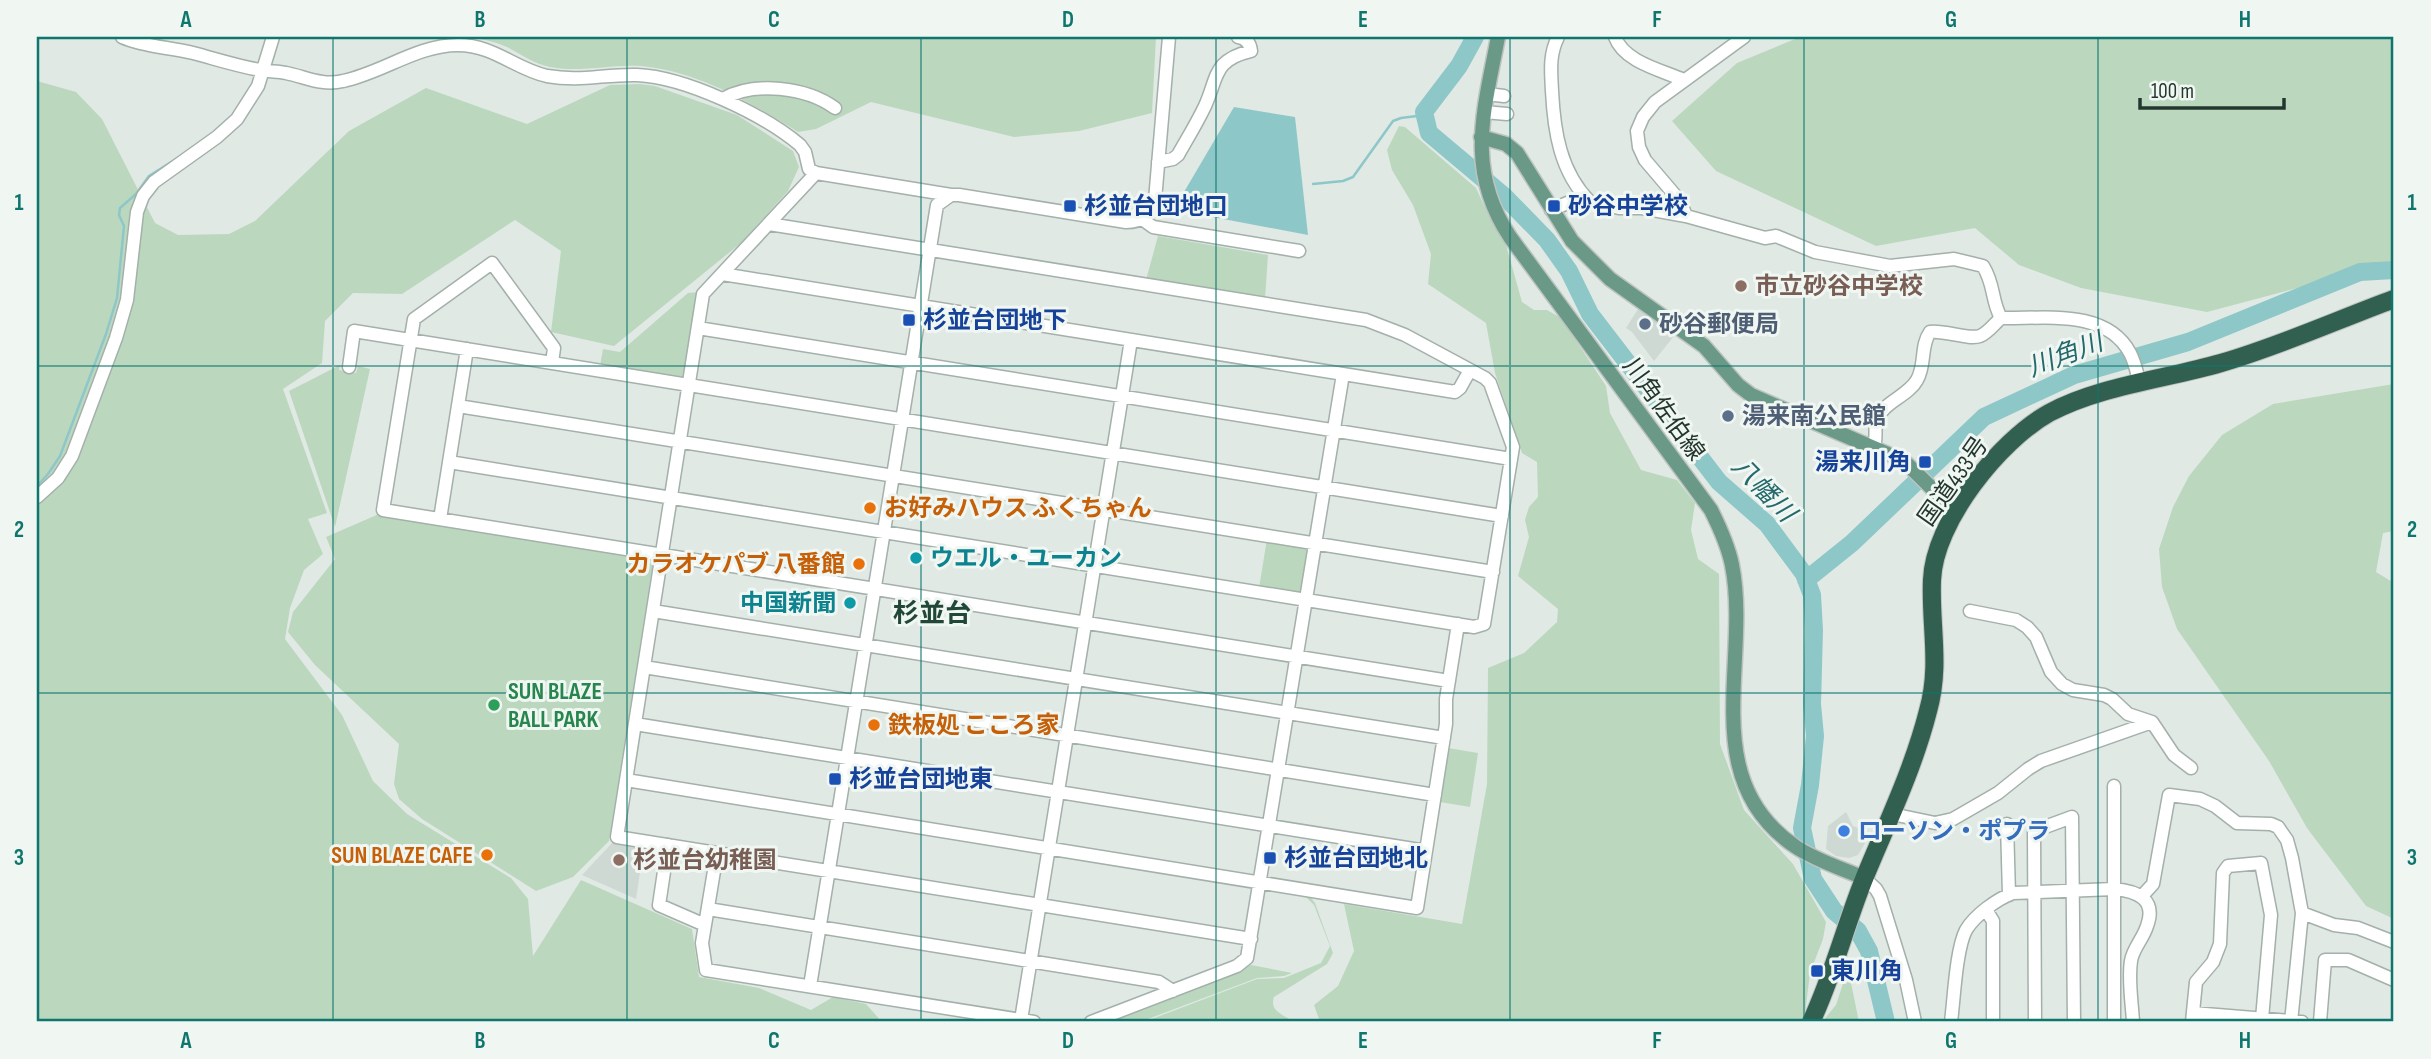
<svg xmlns="http://www.w3.org/2000/svg" width="2431" height="1059" font-family="'Sofia Sans Condensed','Noto Sans JP',sans-serif">
<style>
.built{fill:#cfd9d3}
.green{fill:#bbd8bf}
.water{fill:#8ec7c8}
.lines{fill:none;stroke-linecap:round;stroke-linejoin:round}
.stream{stroke:#8ec7c8;stroke-width:2.5}
.river{stroke:#8ec7c8;stroke-width:18}
.minor-casing{stroke:#a4b0aa;stroke-width:15}
.major-casing{stroke:#bdc3c1;stroke-width:17}
.highway-casing{stroke:#bdc3c1;stroke-width:20}
.minor{stroke:#fff;stroke-width:12}
.major{stroke:#6a9987;stroke-width:14}
.highway{stroke:#326050;stroke-width:18}
.grid{fill:none;stroke:#0f766e;stroke-width:2;stroke-opacity:0.55}
.transit-dot{fill:#1a4fb4;stroke:#f0f6f2;stroke-width:2.5}
.education-dot{fill:#8d6e63;stroke:#f0f6f2;stroke-width:2.5}
.service-dot{fill:#5c6f8a;stroke:#f0f6f2;stroke-width:2.5}
.food-dot{fill:#e8710a;stroke:#f0f6f2;stroke-width:2.5}
.culture-dot{fill:#0f9aa8;stroke:#f0f6f2;stroke-width:2.5}
.leisure-dot{fill:#2e9e5b;stroke:#f0f6f2;stroke-width:2.5}
.shop-dot{fill:#3f7fe0;stroke:#f0f6f2;stroke-width:2.5}
.labels{text-anchor:middle;stroke-width:6;stroke-linejoin:round;paint-order:stroke}
.transit-label{font-size:24px;font-weight:bold;fill:#164399;stroke:#f0f6f2;text-anchor:start}
.education-label{font-size:24px;font-weight:bold;fill:#785e54;stroke:#f0f6f2;text-anchor:start}
.service-label{font-size:24px;font-weight:bold;fill:#4e5e75;stroke:#f0f6f2;text-anchor:start}
.street-label{font-size:24px;fill:#23372f;stroke:#f0f6f2}
.food-label{font-size:24px;font-weight:bold;fill:#c56008;stroke:#f0f6f2;text-anchor:start}
.culture-label{font-size:24px;font-weight:bold;fill:#0d838f;stroke:#f0f6f2;text-anchor:start}
.leisure-label{font-size:24px;font-weight:bold;fill:#27864d;stroke:#f0f6f2;text-anchor:start}
.shop-label{font-size:24px;font-weight:bold;fill:#366cbe;stroke:#f0f6f2;text-anchor:start}
.water-label{font-size:26px;font-style:italic;fill:#25696c;stroke:#f0f6f2}
.neighbourhood-label{font-size:26px;font-weight:bold;fill:#214739;stroke:#f0f6f2}
.neatline{fill:none;stroke:#0f766e;stroke-width:2.5}
.grid-label{font-size:23px;text-anchor:middle;font-weight:bold;fill:#0f766e}
</style>
<rect width="100%" height="100%" fill="#e0e9e4"/>
<path class="built" d="M1640,306L1678,331L1654,361L1632,332L1626,328Z
M1846,812L1853,826L1871,833L1858,855L1849,858L1836,856L1826,849L1828,826Z
M614,841L644,845L636,899L582,875Z"/>
<path class="green" d="M471,37H1156L1152,113L1079,131L1014,137L871,102L816,129L798,132C752,103 697,71 641,66C610,64 582,73 550,67C534,64 522,55 507,47C495,42 483,39 471,37Z
M1800,37H2394V241L2391,263L2207,312L2081,288L2019,265L1975,228L1876,246L1716,171L1672,121L1737,63Z
M37,81L76,92L102,119L155,223L178,235L229,234L255,221L349,131L426,88L527,124L610,85L640,84L655,86L737,115L793,151L799,167L788,191L741,243L614,346L551,332L561,251L515,220L402,294L353,293L325,321L322,363L283,389L327,513L308,519L323,554L304,570L290,608L285,639L342,715L373,781L407,814L511,878L528,899L533,956L581,880L692,929L699,977L759,988L811,1010L833,997L866,1004L882,1022H37Z
M1399,126L1405,127L1476,188L1489,216L1506,245L1522,302L1534,310H1547L1561,318L1606,386L1610,413L1641,470L1677,480L1695,503L1691,530L1698,559L1719,574L1720,744L1744,810L1793,864L1826,922L1823,939L1810,973L1804,1022H1320L1314,1005L1338,986L1354,951L1344,904L1462,924L1487,784L1488,668L1524,653L1557,622L1558,609L1518,576L1529,537L1525,520L1529,507L1538,497L1537,462L1522,453L1495,373L1486,323L1428,284L1431,254L1413,205L1392,170L1387,150Z
M1158,236L1268,255L1265,299L1146,280Z
M700,292L685,374L678,379L600,366L603,349L620,352L688,293Z
M340,365L339,370L356,373L358,366L370,369L335,527L289,391Z
M2394,384V531L2383,533L2376,572L2394,583V919L2366,906L2307,828L2269,761L2177,629L2162,587L2159,549L2173,507L2189,476L2222,435L2273,404Z
M379,514L649,557L653,563L609,841L573,877L536,891L422,819L399,799L394,784L399,744L315,665L288,632L293,612L335,559L326,537Z
M1267,539L1303,545L1308,552L1302,589L1295,594L1259,588Z
M1448,748L1478,753L1470,807L1440,802Z
M1302,893L1309,895L1315,903L1333,953L1327,964L1274,997C1269,1012 1284,1014 1293,1022H1144L1257,979L1284,978L1321,963L1330,946L1314,905Z
M1251,965L1292,973L1284,976L1257,978L1140,1022H1102Z
M1848,968L1859,1022H1822L1836,1005Z"/>
<path class="water" d="M1234,107L1295,117L1308,235L1181,211L1184,192Z"/>
<g class="lines">
<path class="stream" d="M1313,184L1343,181L1353,177L1393,121L1401,118L1425,115
M37,486L48,474L60,456L106,334L117,298L124,226L119,215L120,208L136,194L149,176L176,159"/>
<path class="river" d="M1475,37L1459,66L1424,112L1429,133L1505,197L1547,240L1569,271L1590,314L1719,482L1767,524L1804,574L1812,595L1814,630L1812,704L1815,736L1810,785L1802,828L1813,879L1834,911L1858,931L1869,951L1886,1022
M1806,580L1852,543L1984,417L2074,375L2188,342L2360,272L2394,270"/>
<defs>
<path id="minor" d="M122,37C145,47 169,47 193,53C216,59 237,66 260,70C269,72 278,71 286,73C306,77 322,86 343,81C382,73 417,45 458,45C494,45 515,69 547,76C581,82 604,74 637,75C685,77 763,114 800,145L805,152L809,169L816,173
M1558,37C1549,55 1551,71 1552,91C1554,131 1560,172 1590,202
M1615,37C1624,62 1661,70 1684,80
M1487,94L1504,96
M723,99C754,81 806,87 835,108
M1484,112L1507,114
M1158,162L1173,159L1178,155C1187,139 1197,123 1205,106C1218,77 1213,60 1251,51C1250,43 1246,38 1238,37
M951,195L816,173L703,294L617,837L1251,939
M1551,210L1572,201L1599,203L1619,208H1642L1686,216L1765,238L1776,236L1815,252L1890,266L1954,259L1983,266C1995,285 1991,300 2001,318C2043,319 2106,308 2130,353C2135,362 2137,374 2140,384
M1686,216L1680,201L1645,160L1639,147L1637,131L1643,117L1655,102L1744,37
M1142,219L1153,227L1299,251
M722,274L1455,392L1460,388L1470,370
M698,328L1511,459
M552,363L554,348L492,263L414,319L383,510L1449,681
M349,367L354,331L1502,516
M458,406L1493,572
M1874,447C1877,438 1874,427 1877,419C1884,402 1908,396 1917,380C1926,365 1920,346 1930,332C1945,330 1968,340 1980,336C1988,333 1995,323 2001,318
M449,462L1474,627L1484,624L1513,447L1490,383L1485,378L1405,335L1366,320L769,224
M37,497L58,478L72,456L116,338L127,300L137,212L143,196L154,182L217,137L237,119L258,86L273,37
M440,519L467,349
M653,611L1444,738
M1970,611L2016,620L2027,627L2036,637L2051,672L2062,684L2073,690L2104,695L2112,699L2128,714L2152,722L2174,755L2191,768
M644,667L1435,795
M635,724L1426,851
M626,780L1417,908L1446,724V699L1458,624
M2114,786V1022
M1892,814L1935,823L1953,819L1998,793L2028,769L2041,761L2152,722
M2007,824L2009,895
M668,845L659,905L705,925
M717,853L702,943L706,970L1034,1022
M1864,878L1876,889L1880,896L1906,980L1915,1022
M2142,896L2153,884L2169,795L2200,799L2215,806L2237,823L2271,824L2278,827L2287,840L2292,858L2302,913L2291,1022
M708,909L1159,982L1173,991
M1986,910L1993,921V1022
M2302,913L2334,925L2358,928L2394,942
M810,986L937,205L951,195H959L1126,222C1142,222 1151,215 1155,200L1169,37
M2193,1013L2302,1022
M1021,1020L1131,340
M1091,1022L1237,966L1247,958L1343,374
M1951,1022C1954,999 1956,949 1966,930C1975,915 1997,899 2013,893L2114,889C2137,891 2157,899 2147,926C2143,939 2133,948 2131,961C2128,980 2132,1003 2133,1022
M2035,1022L2034,831L2072,817L2074,1022
M2192,1022L2196,982L2213,962L2220,944L2223,873L2228,866L2261,863L2271,915L2262,1019
M2320,1022L2325,960H2348L2394,980"/>
<path id="major" d="M1498,37C1484,111 1465,169 1510,237L1711,510C1720,528 1728,545 1732,565C1751,661 1695,779 1796,847C1817,861 1841,868 1864,878
M1481,137L1506,144L1517,153L1572,241L1610,279L1704,346L1738,385L1751,395L1904,461L1955,511"/>
<path id="highway" d="M1811,1022C1833,976 1845,926 1864,879C1887,823 1913,770 1928,711C1941,665 1930,626 1932,580C1934,522 1999,441 2049,413C2099,386 2166,379 2221,363C2280,346 2337,320 2394,299"/>
</defs>
<use href="#minor" class="minor-casing"/>
<use href="#major" class="major-casing"/>
<use href="#highway" class="highway-casing"/>
<use href="#minor" class="minor"/>
<use href="#major" class="major"/>
<use href="#highway" class="highway"/>
</g>
<path class="grid" d="M333,37V1022M627,37V1022M921,37V1022M1216,37V1022M1510,37V1022M1804,37V1022M2098,37V1022M37,366H2394M37,693H2394"/>
<g class="transit-dot">
<rect x="1063" y="199" width="14" height="14" rx="3.5"/>
<rect x="1547" y="199" width="14" height="14" rx="3.5"/>
<rect x="902" y="313" width="14" height="14" rx="3.5"/>
<rect x="1918" y="455" width="14" height="14" rx="3.5"/>
<rect x="828" y="772" width="14" height="14" rx="3.5"/>
<rect x="1263" y="851" width="14" height="14" rx="3.5"/>
<rect x="1810" y="964" width="14" height="14" rx="3.5"/>
</g>
<g class="education-dot">
<circle cx="1741" cy="286" r="7"/>
<circle cx="619" cy="860" r="7"/>
</g>
<g class="service-dot">
<circle cx="1645" cy="324" r="7"/>
<circle cx="1728" cy="416" r="7"/>
</g>
<g class="food-dot">
<circle cx="870" cy="508" r="7"/>
<circle cx="859" cy="564" r="7"/>
<circle cx="874" cy="725" r="7"/>
<circle cx="487" cy="855" r="7"/>
</g>
<g class="culture-dot">
<circle cx="916" cy="558" r="7"/>
<circle cx="850" cy="603" r="7"/>
</g>
<circle class="leisure-dot" cx="494" cy="705" r="7"/>
<circle class="shop-dot" cx="1844" cy="831" r="7"/>
<g class="labels">
<g class="transit-label">
<text x="1084" y="214">杉並台団地口</text>
<text x="1568" y="214">砂谷中学校</text>
<text x="923" y="328">杉並台団地下</text>
<text x="1911" y="470" text-anchor="end">湯来川角</text>
<text x="849" y="787">杉並台団地東</text>
<text x="1284" y="866">杉並台団地北</text>
<text x="1831" y="979">東川角</text>
</g>
<g class="education-label">
<text x="1755" y="294">市立砂谷中学校</text>
<text x="633" y="868">杉並台幼稚園</text>
</g>
<g class="service-label">
<text x="1659" y="332">砂谷郵便局</text>
<text x="1742" y="424">湯来南公民館</text>
</g>
<g class="street-label">
<text transform="translate(1664 409) rotate(54)" y="8">川角佐伯線</text>
<text transform="translate(1953 481) rotate(-55)" y="8">国道433号</text>
</g>
<g class="food-label">
<text x="884" y="516">お好みハウス ふくちゃん</text>
<text x="845" y="572" text-anchor="end">カラオケパブ 八番館</text>
<text x="888" y="733">鉄板処 こころ家</text>
<text x="473" y="863" text-anchor="end">SUN BLAZE CAFE</text>
</g>
<g class="culture-label">
<text x="930" y="566">ウエル・ユーカン</text>
<text x="836" y="611" text-anchor="end">中国新聞</text>
</g>
<g class="leisure-label">
<text x="508" y="699">SUN BLAZE<tspan x="508" dy="28">BALL PARK</tspan></text>
</g>
<g class="shop-label">
<text x="1858" y="839">ローソン・ポプラ</text>
</g>
<g class="water-label">
<text transform="translate(2065 354) rotate(-21)" y="9">川角川</text>
<text transform="translate(1764 489) rotate(46)" y="9">八幡川</text>
</g>
<g class="neighbourhood-label">
<text x="932" y="622">杉並台</text>
</g>
</g>
<rect width="2431" height="1059" fill="none" stroke="#f0f6f2" stroke-width="77"/>
<path d="M2140 98v10h144v-10" fill="none" stroke="#23372f" stroke-width="3.5"/>
<text x="2151" y="98" font-size="21" fill="#23372f" stroke="#f0f6f2" stroke-width="5" paint-order="stroke">100 m</text>
<rect x="38" y="38" width="2354" height="982" class="neatline"/>
<g class="grid-label">
<text x="186" y="27">A</text>
<text x="480" y="27">B</text>
<text x="774" y="27">C</text>
<text x="1068" y="27">D</text>
<text x="1363" y="27">E</text>
<text x="1657" y="27">F</text>
<text x="1951" y="27">G</text>
<text x="2245" y="27">H</text>
<text x="19" y="210">1</text>
<text x="2412" y="210">1</text>
<text x="19" y="537">2</text>
<text x="2412" y="537">2</text>
<text x="19" y="865">3</text>
<text x="2412" y="865">3</text>
<text x="186" y="1048">A</text>
<text x="480" y="1048">B</text>
<text x="774" y="1048">C</text>
<text x="1068" y="1048">D</text>
<text x="1363" y="1048">E</text>
<text x="1657" y="1048">F</text>
<text x="1951" y="1048">G</text>
<text x="2245" y="1048">H</text>
</g>
</svg>
